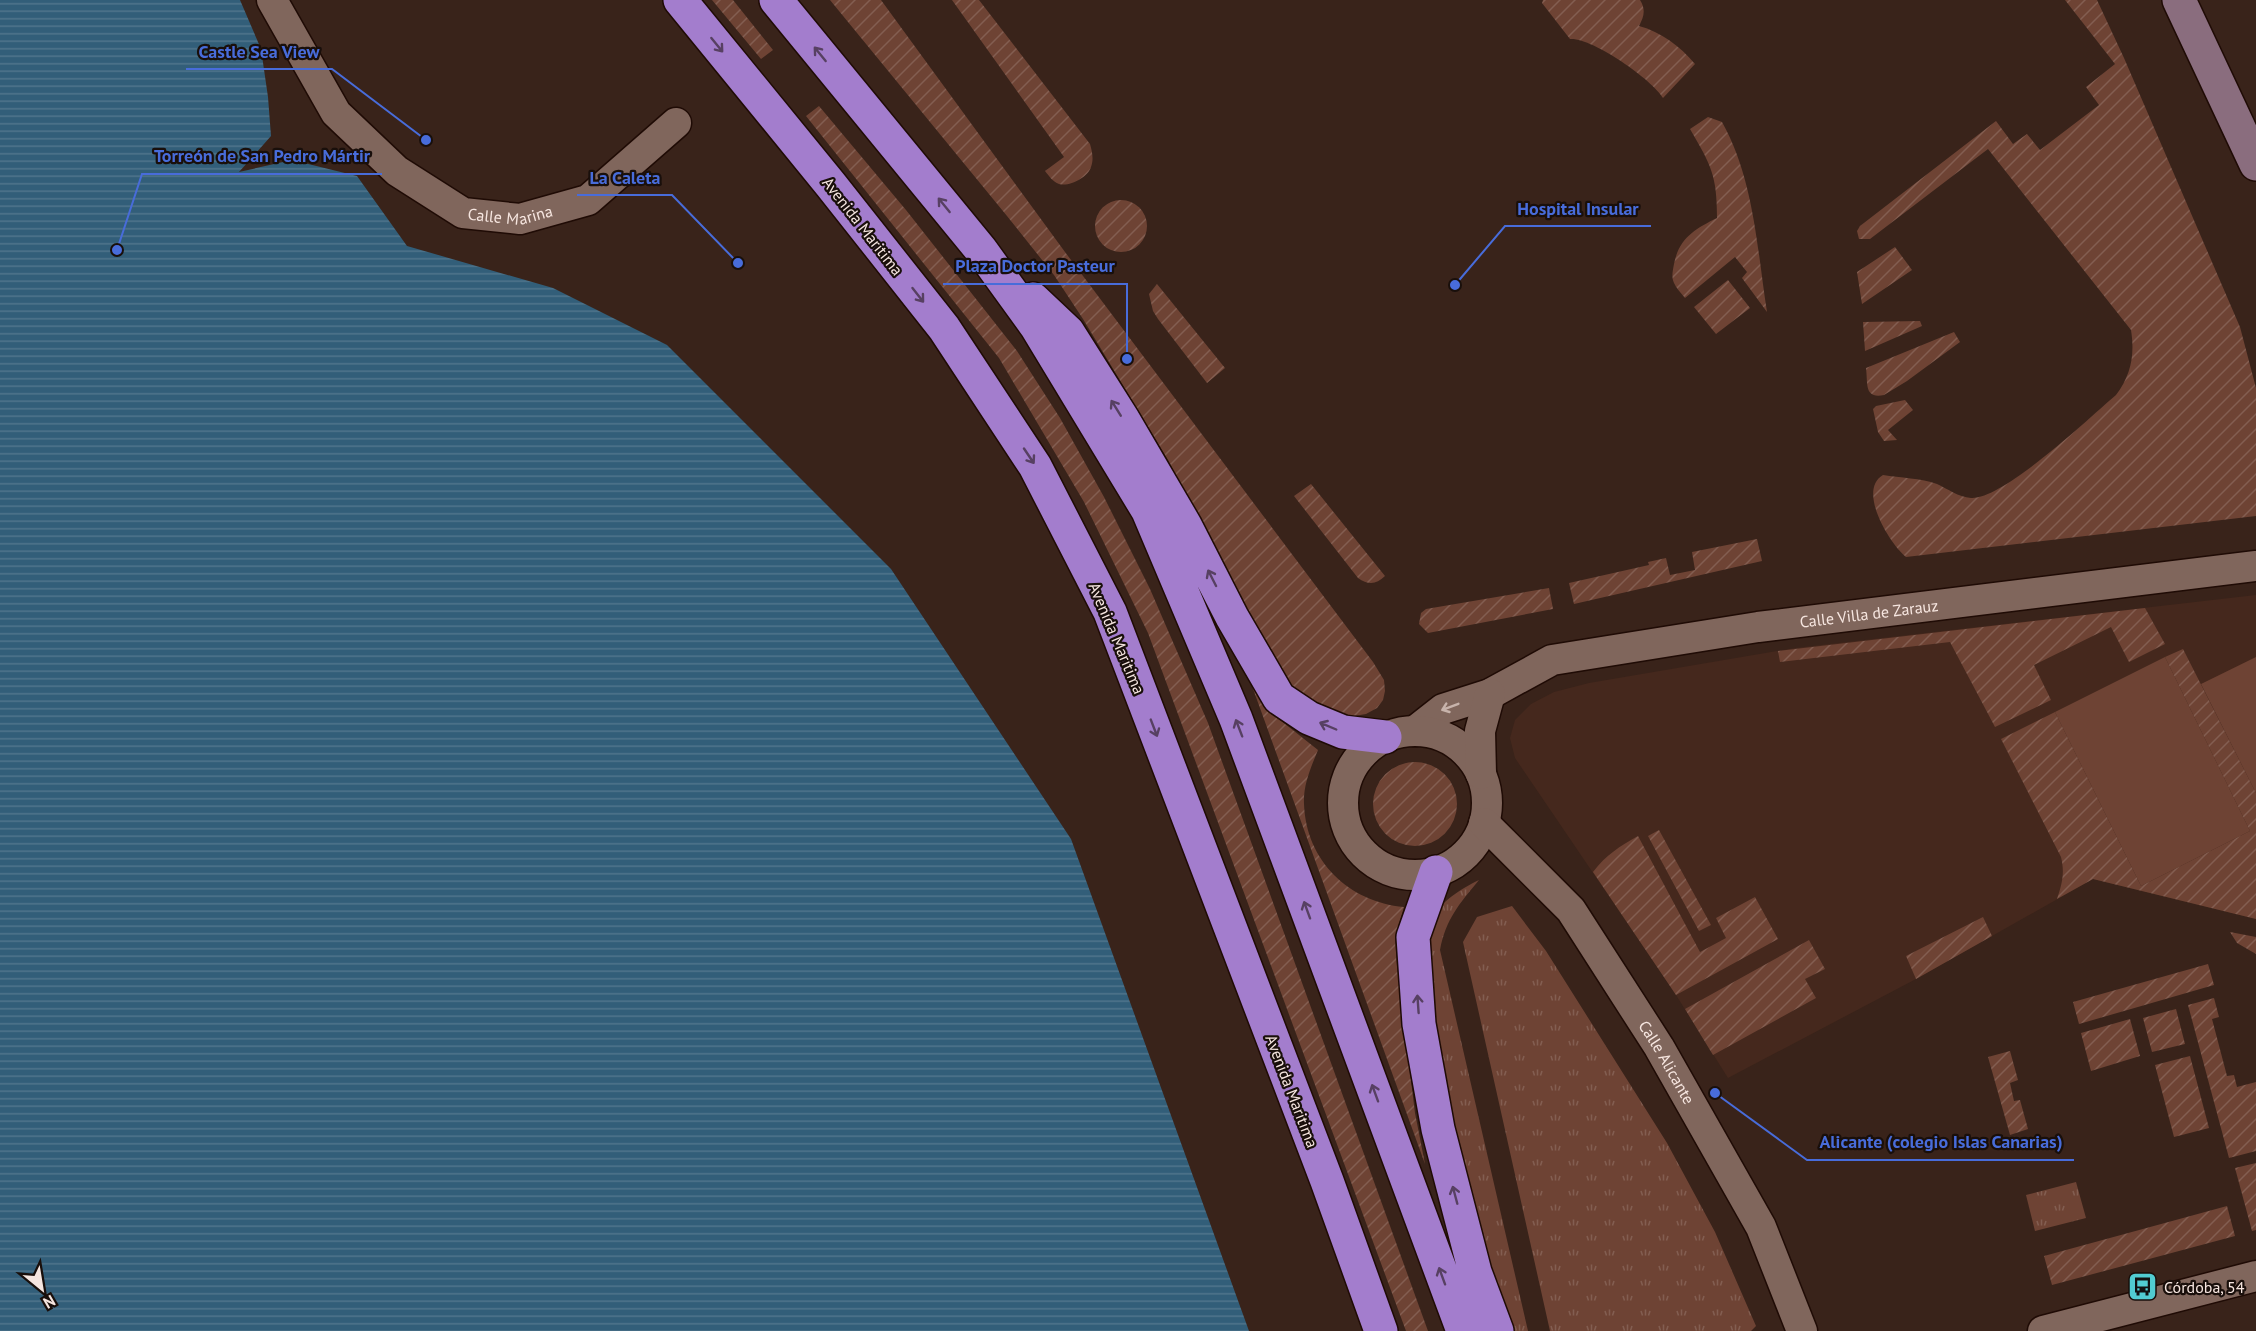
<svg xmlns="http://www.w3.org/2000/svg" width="2256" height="1331" font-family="'PT Sans',sans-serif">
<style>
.built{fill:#45281d}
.grass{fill:#6e4334}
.park{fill:url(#park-tufts)}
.garden{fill:url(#garden-furrows)}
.water{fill:url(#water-rules)}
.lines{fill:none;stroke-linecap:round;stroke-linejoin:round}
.street-casing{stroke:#1f0b05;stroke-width:33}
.secondary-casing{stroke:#1f0b05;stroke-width:36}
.highway-casing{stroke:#1f0b05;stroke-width:36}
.street{stroke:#80665c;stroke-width:30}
.secondary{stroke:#8a6d7e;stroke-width:33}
.highway{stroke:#a37dcd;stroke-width:33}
.oneway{stroke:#574062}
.oneway2{stroke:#c7b3ab}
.labels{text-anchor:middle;stroke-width:4.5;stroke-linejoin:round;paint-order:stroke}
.street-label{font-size:16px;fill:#f6e6e0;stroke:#190f0b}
.poi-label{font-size:16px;fill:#f6e6e0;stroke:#190f0b;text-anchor:start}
.leader{fill:none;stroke:#486cda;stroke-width:2}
.callout-dot{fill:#486cda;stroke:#190f0b;stroke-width:2}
.callout-label{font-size:18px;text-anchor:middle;font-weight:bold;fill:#486cda;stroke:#190f0b;stroke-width:4.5;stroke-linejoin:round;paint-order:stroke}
</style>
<defs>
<pattern id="park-tufts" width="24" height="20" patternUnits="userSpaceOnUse" patternTransform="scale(1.5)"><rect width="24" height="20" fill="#6e4334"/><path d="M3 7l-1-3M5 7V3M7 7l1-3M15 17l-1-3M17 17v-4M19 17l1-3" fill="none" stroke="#835e51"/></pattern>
<pattern id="garden-furrows" width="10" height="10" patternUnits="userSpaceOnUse" patternTransform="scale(1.5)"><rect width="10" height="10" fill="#6e4334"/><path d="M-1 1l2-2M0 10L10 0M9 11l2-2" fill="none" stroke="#835e51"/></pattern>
<pattern id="water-rules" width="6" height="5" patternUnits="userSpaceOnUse" patternTransform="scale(1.5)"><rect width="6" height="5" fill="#325e79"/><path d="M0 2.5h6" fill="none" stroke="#50758c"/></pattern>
</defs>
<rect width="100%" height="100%" fill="#39231a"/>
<path class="built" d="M2256,595V919L2093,879L1916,979L1728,1078L1676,995L1515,758L1510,738L1515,720L1531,704L1554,692L1589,683L1795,648Z"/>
<path class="grass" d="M2165,657L2250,831L2141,886L2055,712Z
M2256,657V793L2201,684Z"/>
<path class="park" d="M1479,880C1459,904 1446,919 1440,950L1528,1331H1507C1474,1216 1434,1100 1429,979C1429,967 1425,939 1427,929C1433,906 1460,889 1479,880Z
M1512,906L1546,951L1667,1143L1715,1232L1756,1326L1751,1331H1550L1463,942L1477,917Z
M2076,1182L2086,1218L2035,1231L2026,1195Z"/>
<path class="garden" d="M712,0H733L773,50L761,59Z
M830,0H881L1065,252L1373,662L1384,680L1385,691L1383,700L1377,708L1366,714L1348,717L1299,701L1277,675L1208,536L1168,460L1083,319L1054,275L1007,216Z
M952,0H979L1090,144C1092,151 1094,159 1091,167C1088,177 1070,187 1059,184C1053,182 1049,176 1045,171L1064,157Z
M1543,0H1640C1646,10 1644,16 1639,26C1661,32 1680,46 1695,64L1663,98C1652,79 1591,37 1570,39L1542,3Z
M2065,0H2097L2124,58L2240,327L2256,388V516L1906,557C1889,543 1857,490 1883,475C1900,478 1921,478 1937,484C1948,489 1958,497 1971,498C2003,500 2089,418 2116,395C2131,375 2135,355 2131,330L1988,149L1870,239H1859L1857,231L1860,226L1996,121L2013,144L2027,134L2040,150L2099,105L2086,87L2115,64Z
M819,106L906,210L1017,351L1060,418L1104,497L1150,589L1208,723L1428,1331H1406L1148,633L1084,502L999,358L806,116Z
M1708,117L1722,122C1754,179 1757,248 1767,312L1742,278L1747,272L1735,257L1685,298C1681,293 1676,288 1674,283C1671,277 1673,270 1674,264C1679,238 1695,229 1717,218C1717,175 1711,165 1690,129Z
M1095 226a26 26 0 1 1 52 0a26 26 0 1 1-52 0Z
M1895,247L1912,270L1862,304L1857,272Z
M1728,280L1750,308L1716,334L1694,307Z
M1157,284L1225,368L1207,383L1158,319L1153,311L1149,294Z
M1920,321L1922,326L1865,351L1863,322Z
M1954,332L1960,342L1907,381L1884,395C1864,399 1868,384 1866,368Z
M1905,400L1913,410L1888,430L1897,440L1884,441L1878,432L1873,409L1876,406Z
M1311,484L1385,576C1376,585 1368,585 1358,578L1294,496Z
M1757,539L1762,561L1574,604L1569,583L1649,565L1648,562L1666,558L1670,575L1695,570L1692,552Z
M1549,588L1553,609L1428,633L1419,624L1421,613L1426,609Z
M2145,608L2165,644L2129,662L2111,627L2034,665L2051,700L1995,727L1950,642L1780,662L1778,651Z
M2183,649L2256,793V919L2093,879L2057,899C2062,884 2065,873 2061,857L2001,739L2055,712L2141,886L2250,831L2165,657Z
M1251,674L1275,716L1318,750C1311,767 1303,785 1304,804C1306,861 1349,902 1404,907L1395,937L1397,967L1415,1113L1425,1164L1248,675Z
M1373 804a42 42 0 1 1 84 0a42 42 0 1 1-84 0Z
M1659,830L1711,925L1699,931L1648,836Z
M1638,836L1700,952L1726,938L1716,918L1755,897L1778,939L1676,995L1593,872C1606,855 1620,846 1638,836Z
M1983,917L1992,936L1916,979L1906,956Z
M2230,932L2256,937V954L2237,943Z
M1809,940L1825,969L1805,979L1816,998L1713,1055L1685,1009Z
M2208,964L2214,985L2079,1024L2073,1002Z
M2214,998L2219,1017L2212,1019L2227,1076L2234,1075L2237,1087L2256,1082V1151L2229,1158L2188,1005Z
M2176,1009L2185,1044L2152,1052L2143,1018Z
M2130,1019L2140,1056L2091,1071L2081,1033Z
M2010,1051L2018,1080L2010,1083L2014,1101L2020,1100L2028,1129L2010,1135L1988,1057Z
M2190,1056L2209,1128L2174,1137L2155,1065Z
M2256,1163V1230L2252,1231L2235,1168Z
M2227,1206L2235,1236L2052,1285L2044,1256Z"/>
<path class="water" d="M0,0H240L261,49L268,97L271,136L239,172L292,160L357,176L407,246L553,288L667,345L891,569L1071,839L1249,1331H0Z"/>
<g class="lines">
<defs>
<g id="street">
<path id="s1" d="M272,0L336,113L397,171L463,213L520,219L588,200L676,123"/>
<path id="s2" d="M1415,731L1443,709L1490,694L1552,660L1758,627L2256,566"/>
<circle cx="1415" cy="803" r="72"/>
<path d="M1481,774L1480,731L1490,694"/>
<path id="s3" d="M1484,823L1571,910L1659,1047L1761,1227L1802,1331"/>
<path d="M2043,1331L2256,1276"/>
</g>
<path id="secondary" d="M2179,0L2256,164"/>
<path id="highway" d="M680,0L831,185L944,328L1035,466L1110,612L1327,1181L1381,1331
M776,0L981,250L1036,326L1148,511L1236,719L1463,1331
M1033,299L1068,332L1123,419L1185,525L1232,617L1279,698L1309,718L1343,732L1385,737
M1436,872L1413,937L1419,1024L1438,1129L1475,1272L1497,1331"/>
</defs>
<use href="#street" class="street-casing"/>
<use href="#secondary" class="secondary-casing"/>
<use href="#highway" class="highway-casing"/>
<use href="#street" class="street"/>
<use href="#secondary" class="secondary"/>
<use href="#highway" class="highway"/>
</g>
<defs><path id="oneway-shaft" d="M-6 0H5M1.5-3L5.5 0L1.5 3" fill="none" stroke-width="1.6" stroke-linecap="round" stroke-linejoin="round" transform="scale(1.5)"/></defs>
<g class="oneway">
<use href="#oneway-shaft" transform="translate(717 45) rotate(51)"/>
<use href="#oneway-shaft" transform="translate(820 54) rotate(-129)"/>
<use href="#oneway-shaft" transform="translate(944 205) rotate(-129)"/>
<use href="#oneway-shaft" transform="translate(918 295) rotate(52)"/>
<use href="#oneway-shaft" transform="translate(1116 408) rotate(-122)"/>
<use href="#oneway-shaft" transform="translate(1029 456) rotate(56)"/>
<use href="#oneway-shaft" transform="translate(1212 578) rotate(-117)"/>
<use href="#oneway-shaft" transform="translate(1328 726) rotate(-157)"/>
<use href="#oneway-shaft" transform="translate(1154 728) rotate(69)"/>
<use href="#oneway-shaft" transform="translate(1239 728) rotate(-111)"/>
<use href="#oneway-shaft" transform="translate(1307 910) rotate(-110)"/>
<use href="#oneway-shaft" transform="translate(1418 1004) rotate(-94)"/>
<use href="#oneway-shaft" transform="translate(1375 1093) rotate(-110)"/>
<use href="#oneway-shaft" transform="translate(1455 1195) rotate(-105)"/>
<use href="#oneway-shaft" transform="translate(1442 1276) rotate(-110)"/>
</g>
<use class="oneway2" href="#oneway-shaft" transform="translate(1450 707) rotate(159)"/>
<defs>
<symbol id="bus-square" viewBox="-11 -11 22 22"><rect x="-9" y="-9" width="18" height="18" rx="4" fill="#51ccd1" stroke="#190f0b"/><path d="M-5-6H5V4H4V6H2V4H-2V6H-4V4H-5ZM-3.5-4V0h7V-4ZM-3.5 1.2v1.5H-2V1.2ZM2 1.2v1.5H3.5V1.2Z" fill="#111"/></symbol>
</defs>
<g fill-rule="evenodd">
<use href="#bus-square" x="2126" y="1270" width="33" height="33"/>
</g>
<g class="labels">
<g class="street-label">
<text dy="6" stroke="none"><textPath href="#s1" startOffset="340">Calle Marina</textPath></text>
<text transform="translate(863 226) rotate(52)" y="6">Avenida Maritima</text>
<text dy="6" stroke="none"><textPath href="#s2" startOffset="476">Calle Villa de Zarauz</textPath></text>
<text transform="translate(1117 638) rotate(67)" y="6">Avenida Maritima</text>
<text dy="6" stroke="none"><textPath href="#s3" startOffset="303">Calle Alicante</textPath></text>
<text transform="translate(1292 1091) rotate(69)" y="6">Avenida Maritima</text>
</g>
<g class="poi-label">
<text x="2164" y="1293">Córdoba, 54</text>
</g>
</g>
<path class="leader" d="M426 140L332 69H186M117 250L142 174H382M738 263L672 195H577M1455 285L1505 226H1651M1127 359L1127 284H943M1715 1093L1807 1160H2074"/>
<g class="callout-dot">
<circle cx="426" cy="140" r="6"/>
<circle cx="117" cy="250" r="6"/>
<circle cx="738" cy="263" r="6"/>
<circle cx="1455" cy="285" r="6"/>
<circle cx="1127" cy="359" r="6"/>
<circle cx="1715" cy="1093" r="6"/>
</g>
<g class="callout-label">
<text x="259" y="58">Castle Sea View</text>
<text x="262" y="162">Torreón de San Pedro Mártir</text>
<text x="625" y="184">La Caleta</text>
<text x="1578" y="215">Hospital Insular</text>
<text x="1035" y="272">Plaza Doctor Pasteur</text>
<text x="1941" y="1148">Alicante (colegio Islas Canarias)</text>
</g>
<g transform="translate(42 1289) rotate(150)" stroke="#190f0b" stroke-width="4.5" paint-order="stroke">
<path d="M0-4.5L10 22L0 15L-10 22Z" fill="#f6e6e0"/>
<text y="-9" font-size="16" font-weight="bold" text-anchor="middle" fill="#f6e6e0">N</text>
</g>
</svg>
